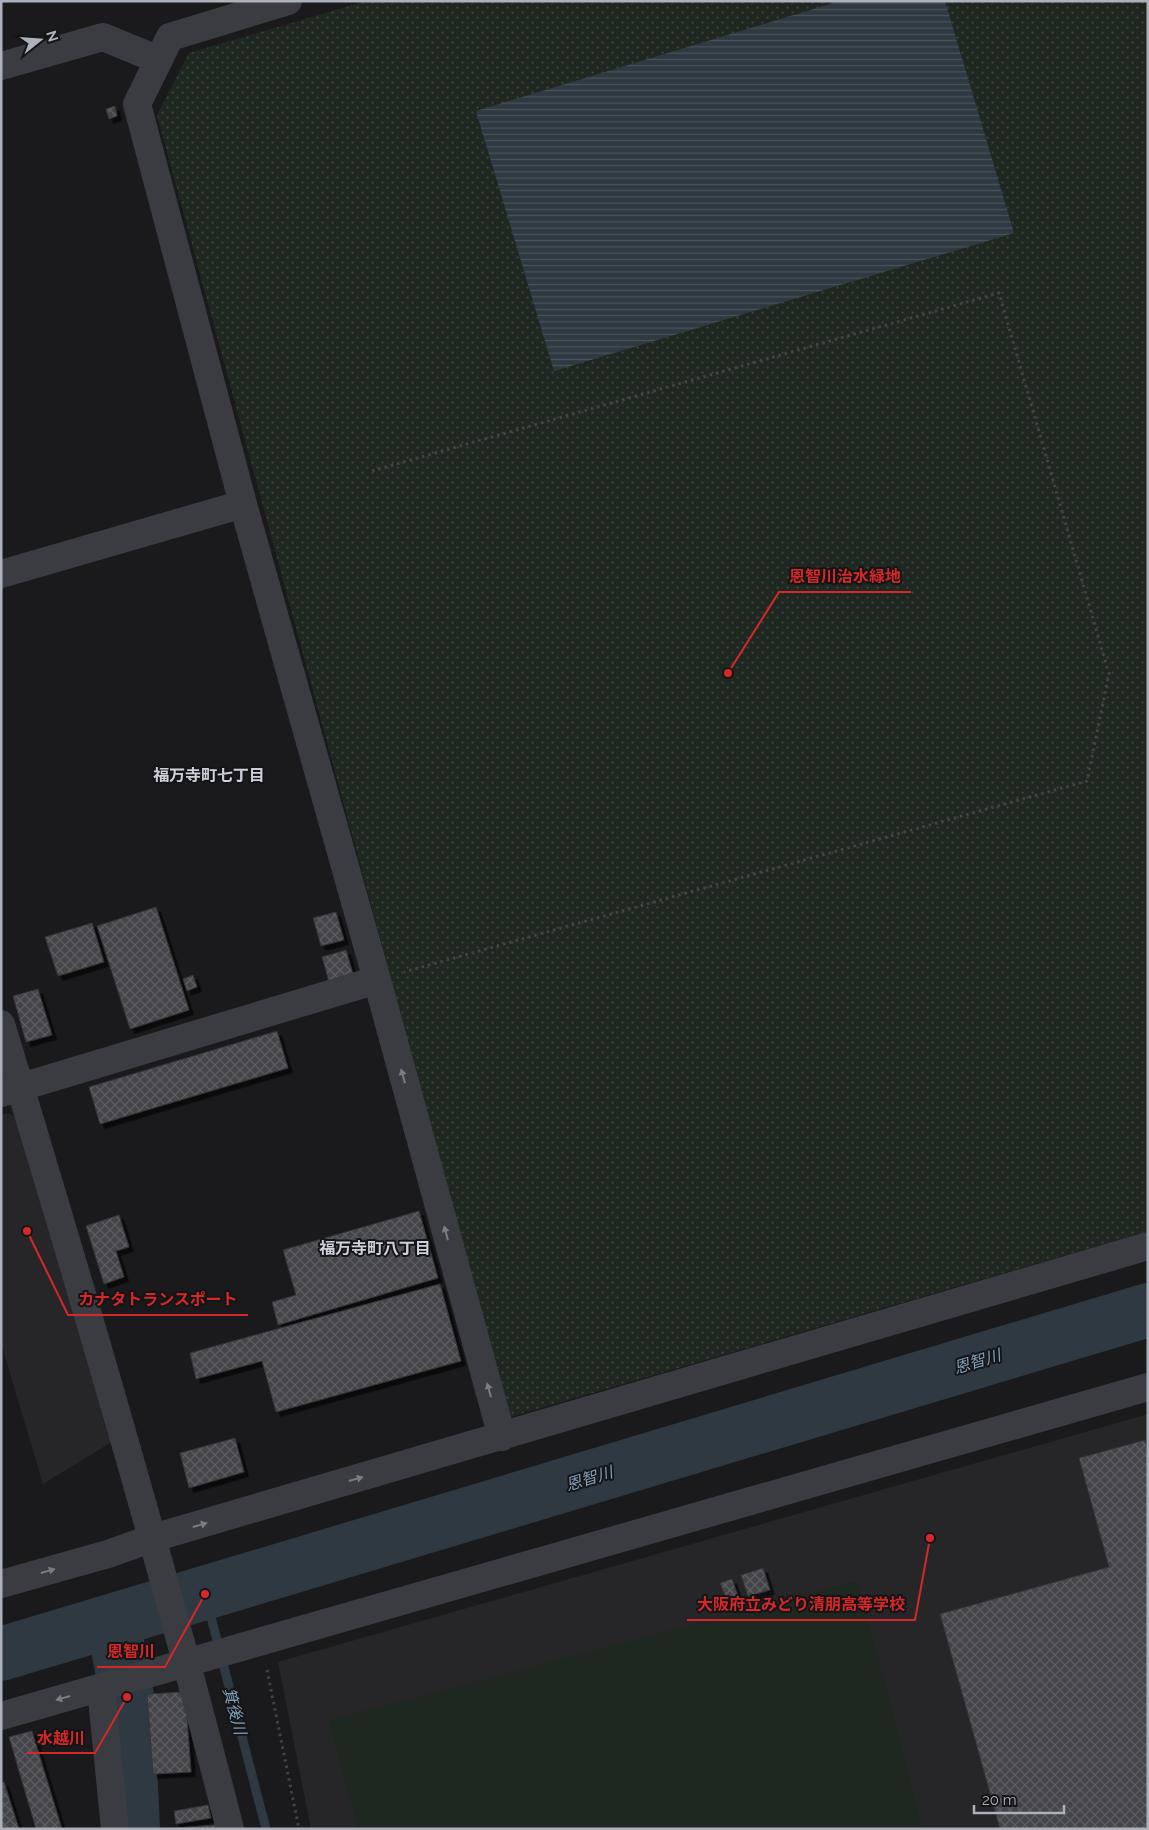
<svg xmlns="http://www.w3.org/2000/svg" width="1149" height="1830" font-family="Raleway,'Noto Sans JP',sans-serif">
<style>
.built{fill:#262629}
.grass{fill:url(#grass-dots)}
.garden{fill:#1f2820}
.water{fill:url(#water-rules)}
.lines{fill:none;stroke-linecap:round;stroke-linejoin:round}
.stream{stroke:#2e3942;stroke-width:9}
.river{stroke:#2e3942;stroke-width:54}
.building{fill:url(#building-cross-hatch);stroke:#343438;filter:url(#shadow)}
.path{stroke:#404349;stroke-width:3;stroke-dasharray:2.5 4;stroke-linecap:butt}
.street{stroke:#3a3c42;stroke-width:28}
.oneway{fill:#797c85}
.labels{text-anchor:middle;stroke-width:4;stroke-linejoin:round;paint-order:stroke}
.neighbourhood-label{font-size:16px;font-weight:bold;fill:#cdd0d8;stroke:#151517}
.water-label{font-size:16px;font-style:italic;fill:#81a0b9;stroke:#151517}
.leader{fill:none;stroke:#d62828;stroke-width:2}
.callout-dot{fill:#d62828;stroke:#151517;stroke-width:2}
.callout-label{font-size:16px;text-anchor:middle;font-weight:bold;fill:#d62828;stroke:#151517;stroke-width:4;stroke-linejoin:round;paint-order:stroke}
</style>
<defs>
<pattern id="grass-dots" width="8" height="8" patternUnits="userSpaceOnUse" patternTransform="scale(1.25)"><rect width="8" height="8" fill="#1f2820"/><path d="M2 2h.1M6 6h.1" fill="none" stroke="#3d453e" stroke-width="1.8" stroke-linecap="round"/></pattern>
<pattern id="water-rules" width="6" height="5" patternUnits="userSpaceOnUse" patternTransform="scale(1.25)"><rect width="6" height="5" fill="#2e3942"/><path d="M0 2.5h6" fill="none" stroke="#4a535b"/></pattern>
<pattern id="building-cross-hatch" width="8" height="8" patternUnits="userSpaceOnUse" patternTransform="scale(1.25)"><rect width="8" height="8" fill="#444549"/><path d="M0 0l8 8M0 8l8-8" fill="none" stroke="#5c5d61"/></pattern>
<filter id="shadow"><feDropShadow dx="4.5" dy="4.5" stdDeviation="0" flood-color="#0009"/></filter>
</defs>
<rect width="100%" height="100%" fill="#1a1a1c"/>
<path class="built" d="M9,1113L20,1120L115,1440L43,1484L1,1343V1115Z
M1148,1414V1829H311L278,1662Z"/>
<path class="grass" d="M366,1H1148V1231L510,1417L157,115L189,53Z"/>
<path class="garden" d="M858,1581L923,1829H358L329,1720Z"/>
<path class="water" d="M840,1H945L1014,233L554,371L476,111Z"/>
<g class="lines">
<path class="stream" d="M205,1594L266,1829"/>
<path class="river" d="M113,1621L127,1697L133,1829
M1,1654L1148,1310"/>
</g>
<path class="building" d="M115,106L117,116L109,119L106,109Z
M156,907L189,1010L130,1029L97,926Z
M336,912L344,940L321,946L313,918Z
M92,923L104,962L58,976L45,937Z
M346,950L353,974L329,982L322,957Z
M193,975L197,987L187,991L183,979Z
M38,989L52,1035L26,1042L13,996Z
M277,1031L288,1068L100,1124L89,1087Z
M419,1211L438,1278L278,1325L272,1302L296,1295L283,1250Z
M119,1215L129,1247L116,1251L124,1277L104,1284L86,1226Z
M440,1284L461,1361L276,1412L262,1361L196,1379L190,1353Z
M235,1438L244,1472L189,1488L180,1453Z
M1145,1440L1148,1451V1829H1000L940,1614L1109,1567L1079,1458Z
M763,1568L770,1590L748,1596L741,1575Z
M732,1579L739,1599L728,1603L720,1583Z
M185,1692L191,1772L153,1774L147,1694Z
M32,1731L62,1829H36L9,1737Z
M4,1782L19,1829H1V1783Z
M208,1805L211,1818L176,1824L174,1811Z
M215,1825L216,1829H164Z"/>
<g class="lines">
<path class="path" d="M372,471L999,293L1109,674L1087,781L404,972
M267,1670L299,1829"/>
<path class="street" d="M288,1L170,37L137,104L243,504L377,980L502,1437
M1,66L103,37L159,60
M1,574L243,504
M1,1024C82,1291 161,1558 230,1829
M1,1093L377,980
M1,1584L108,1554L153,1538L1148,1246
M101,1688L115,1829
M1,1716L1148,1387"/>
</g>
<defs><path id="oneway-solid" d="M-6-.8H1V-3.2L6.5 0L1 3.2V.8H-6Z" transform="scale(1.25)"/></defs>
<g class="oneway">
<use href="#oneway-solid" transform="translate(403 1076) rotate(-105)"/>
<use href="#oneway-solid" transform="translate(446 1233) rotate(-105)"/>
<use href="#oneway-solid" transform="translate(489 1390) rotate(-105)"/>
<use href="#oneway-solid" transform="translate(356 1479) rotate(-16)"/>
<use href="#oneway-solid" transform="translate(200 1525) rotate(-16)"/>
<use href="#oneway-solid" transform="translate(48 1571) rotate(-16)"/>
<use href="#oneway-solid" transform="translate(63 1698) rotate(164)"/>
</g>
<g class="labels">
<g class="neighbourhood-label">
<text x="209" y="781">福万寺町七丁目</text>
<text x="375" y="1254">福万寺町八丁目</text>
</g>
<g class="water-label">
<text transform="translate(977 1361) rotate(-17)" y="6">恩智川</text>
<text transform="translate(589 1478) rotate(-17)" y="6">恩智川</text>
<text transform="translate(235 1711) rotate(75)" y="6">箕後川</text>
</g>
</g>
<path class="leader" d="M728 673L779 592H911M27 1231L68 1315H248M930 1538L915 1620H687M205 1594L165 1667H97M127 1697L95 1753H27"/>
<g class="callout-dot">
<circle cx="728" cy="673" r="5"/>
<circle cx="27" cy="1231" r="5"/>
<circle cx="930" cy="1538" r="5"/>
<circle cx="205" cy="1594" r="5"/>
<circle cx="127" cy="1697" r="5"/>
</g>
<g class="callout-label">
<text x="845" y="582">恩智川治水緑地</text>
<text x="158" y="1305">カナタトランスポート</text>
<text x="801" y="1610">大阪府立みどり清朋高等学校</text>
<text x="131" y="1657">恩智川</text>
<text x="61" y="1744">水越川</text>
</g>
<rect width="1149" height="1830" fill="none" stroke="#acb1bc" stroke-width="5"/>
<g transform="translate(40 40) rotate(73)" stroke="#151517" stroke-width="4" paint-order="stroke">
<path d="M0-4L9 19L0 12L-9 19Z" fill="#acb1bc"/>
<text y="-8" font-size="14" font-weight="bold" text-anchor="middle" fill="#acb1bc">N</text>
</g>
<path d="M974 1805v8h90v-8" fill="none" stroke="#acb1bc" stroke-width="2.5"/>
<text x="982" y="1805" font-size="15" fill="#acb1bc" stroke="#151517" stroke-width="4" paint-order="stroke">20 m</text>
</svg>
